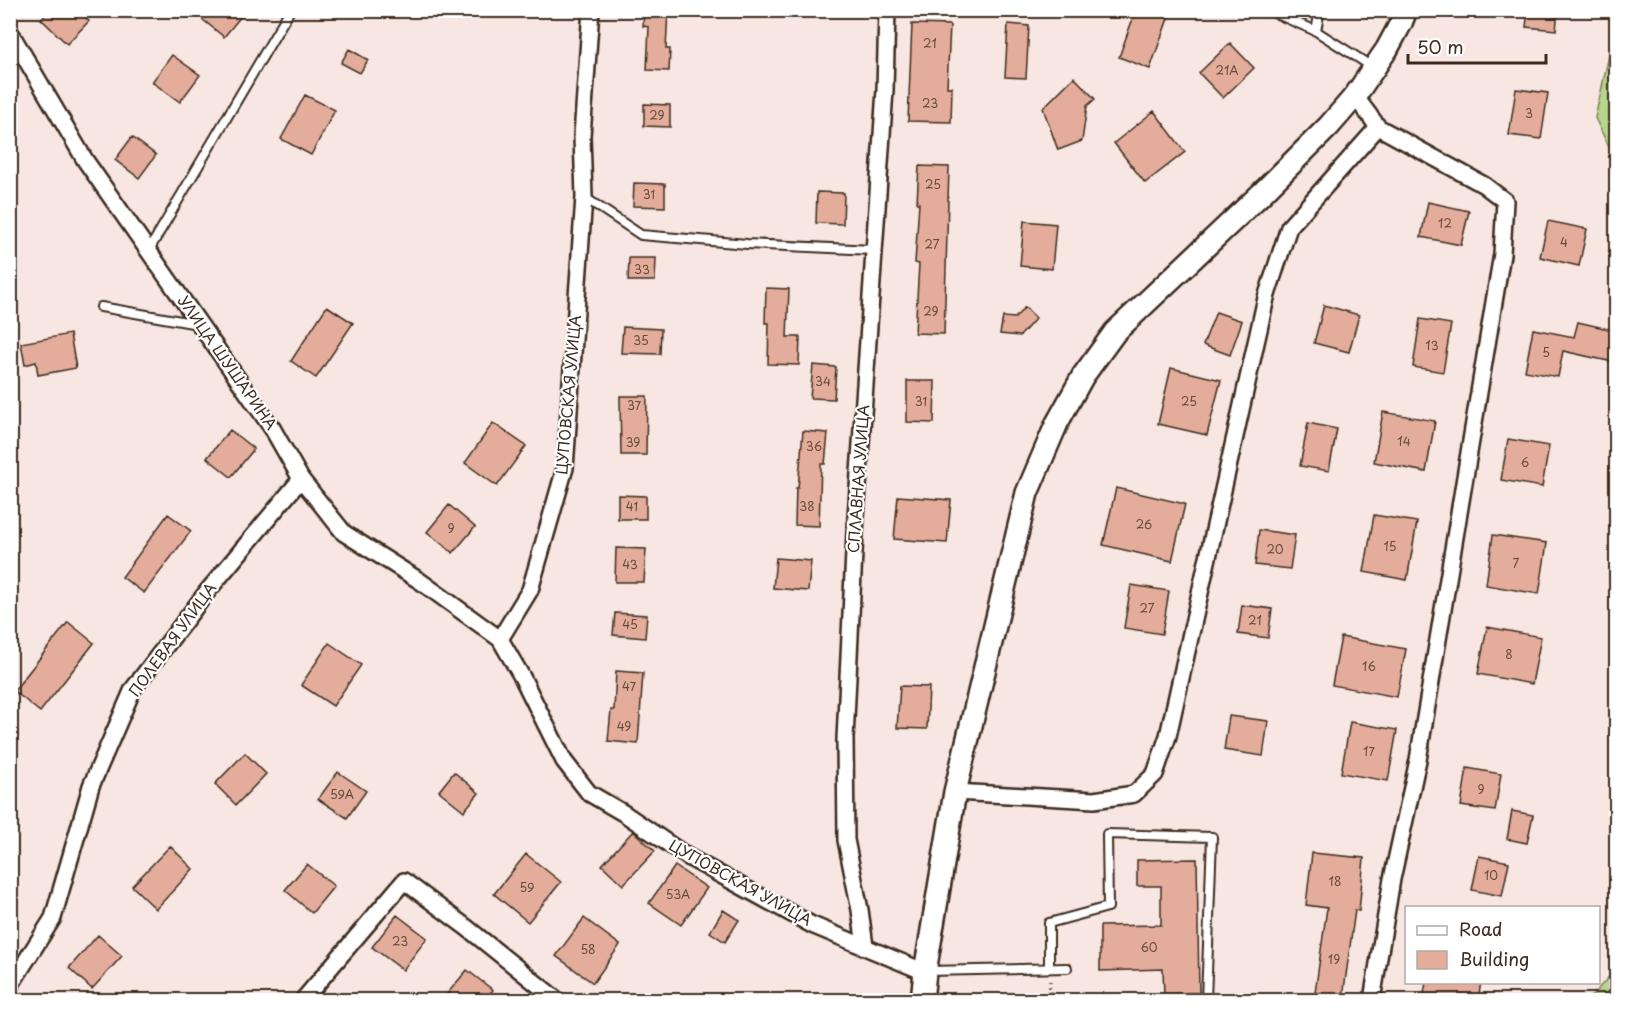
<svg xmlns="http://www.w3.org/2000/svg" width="1627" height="1011" font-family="'Playpen Sans',sans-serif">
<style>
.green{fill:#b8d58d;stroke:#7a8056;stroke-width:1.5}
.building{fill:#e4ad9b;stroke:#3b2a1e;stroke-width:1.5}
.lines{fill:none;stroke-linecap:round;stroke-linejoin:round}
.lane-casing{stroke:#3b2a1e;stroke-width:12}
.street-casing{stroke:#3b2a1e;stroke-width:20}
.secondary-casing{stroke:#3b2a1e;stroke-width:26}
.path{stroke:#3b2a1e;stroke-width:3;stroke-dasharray:1.5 4.5;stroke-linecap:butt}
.lane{stroke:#fff;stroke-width:8}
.street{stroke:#fff;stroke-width:15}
.secondary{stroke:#fff;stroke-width:21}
.labels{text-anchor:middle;stroke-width:4.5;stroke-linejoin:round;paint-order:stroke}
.number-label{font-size:12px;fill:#654b3d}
.street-label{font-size:15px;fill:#3b2a1e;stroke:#fff}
</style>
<rect width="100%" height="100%" fill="#f7e6e1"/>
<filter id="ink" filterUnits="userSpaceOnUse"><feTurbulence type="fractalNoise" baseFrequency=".0167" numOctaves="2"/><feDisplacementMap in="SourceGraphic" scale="12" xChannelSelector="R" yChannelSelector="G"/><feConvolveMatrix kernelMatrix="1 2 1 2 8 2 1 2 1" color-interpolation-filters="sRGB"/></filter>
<g filter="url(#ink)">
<path class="green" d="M1616,24V162L1595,118Z
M1616,969V1000H1588Z"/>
<path class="building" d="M49,10H77L89,21L67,44L41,19Z
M191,10H246L224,37Z
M644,10H668L666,49H670L669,71L647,70L649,27L643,26Z
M1136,10H1171L1150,69L1119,57Z
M1528,10H1558L1556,30L1526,27Z
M912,24L950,25L947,87H952L951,122L908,121Z
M1008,24L1029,26L1026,78L1005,77Z
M1230,43L1254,68L1223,98L1199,73Z
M349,49L368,60L360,73L341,63Z
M172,55L200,75L180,102L152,82Z
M1074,77L1095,99L1087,106L1082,141L1058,150L1043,108Z
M1516,89L1548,93L1541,139L1509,135Z
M305,95L335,110L311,155L281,139Z
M644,104L670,105V127L644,126Z
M1154,111L1185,152L1145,183L1114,143Z
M132,137L156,155L139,178L115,160Z
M919,166L949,167L944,334L915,333L919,264L915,263L919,203H917Z
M634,183L665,184V207L633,206Z
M817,192L844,193L843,224L816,223Z
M1428,202L1469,211L1461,245L1421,237Z
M1024,221L1056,224L1052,269L1020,266Z
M1548,221L1587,229L1579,266L1540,257Z
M629,258H656L655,281H628Z
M766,288L789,289L787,337H800L799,365L768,364L769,323H765Z
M1324,305L1359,315L1349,352L1314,343Z
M327,306L353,323L316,378L291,361Z
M1025,307L1036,318L1020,336L1000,334L1003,317L1015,318Z
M1216,312L1242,321L1230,355L1203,345Z
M1420,319L1451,324L1443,372L1413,367Z
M1578,322L1617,331V349L1613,362L1563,351L1558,377L1525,371L1533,329L1574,337Z
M623,327L661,329L660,354L621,353Z
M70,334L76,368L38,375L36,362L25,365L21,343Z
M813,365L836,367L834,399L810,398Z
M1171,368L1221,380L1207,435L1158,424Z
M907,381H935L934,423L907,422Z
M620,396H647L646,455H621Z
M1383,412L1435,421L1426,472L1374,462Z
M493,423L526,446L497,486L465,463Z
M1308,423L1337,429L1329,471L1300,466Z
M230,430L254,449L231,477L207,458Z
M803,431L828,433L825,464H821L819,526L795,525L796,488H798Z
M1508,439L1549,446L1542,487L1501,480Z
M1116,488L1185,504L1172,561L1103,545Z
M618,495L646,496V519H618Z
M898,496L951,500L947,543L894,539Z
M449,505L475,527L453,553L427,532Z
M168,514L191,531L144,593L122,577Z
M1374,515L1417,522L1407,580L1364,572Z
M1259,530L1295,535L1290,569L1255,565Z
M1493,535L1547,543L1539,594L1486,585Z
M616,548L646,549L644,582H615Z
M776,558L811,561L808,591L773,588Z
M1131,585L1169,591L1162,634L1124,628Z
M1242,605L1272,609L1268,638L1238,634Z
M615,613L647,615L645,638L613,635Z
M68,622L94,643L40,712L14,691Z
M1487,627L1541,637L1532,684L1478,674Z
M1341,637L1406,649L1397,697L1332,685Z
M329,643L361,665L333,706L301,685Z
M616,671L643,673L638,744L608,741L611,710H614Z
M900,686L929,687L927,729L897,728Z
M1229,716L1268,721L1263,756L1224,750Z
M1350,722L1397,730L1388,781L1341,773Z
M245,753L266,774L236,805L215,784Z
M1467,768L1501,774L1495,811L1461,806Z
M338,772L366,791L347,818L318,799Z
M454,772L479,793L464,811L439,791Z
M1512,811L1533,815L1527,843L1507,839Z
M633,831L655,851L623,885L602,865Z
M170,846L193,869L156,909L132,886Z
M1312,853L1364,858L1359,911L1355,910L1343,997L1315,993L1327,908L1306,905Z
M526,854L561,882L528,922L494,894Z
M1479,856L1509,862L1502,896L1472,890Z
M1197,859L1199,993L1164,994L1163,969L1100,971V926L1161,925V886H1137V860Z
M307,864L334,886L312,913L285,890Z
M675,866L707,888L681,925L649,903Z
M723,910L739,920L725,942L710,932Z
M397,915L427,938L403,970L372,947Z
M584,918L620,945L593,983L556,956Z
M98,935L122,956L92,989L69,968Z
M467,970L493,990L484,1000H442Z
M1426,982H1481L1478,1000H1423Z"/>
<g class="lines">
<defs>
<path id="lane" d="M1268,10L1316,31L1374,68
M1316,31L1320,10
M584,197L641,235L747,244L873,250
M149,250L290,10
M101,307L198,324
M1049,968V923L1108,907L1107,834L1212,837L1206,1000
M927,971L1067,968"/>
<path id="street" d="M591,10L582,136L584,197L565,468L530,590L500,639L522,677L564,761L589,793L625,814L688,857L812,925L925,972
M10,32L85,160L272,428L301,479L344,533L420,581L500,639
M955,792L1094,800L1134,794L1155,774L1168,736L1266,298L1289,227L1378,127L1355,96
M865,946L860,910L846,840L845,739L855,532L885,90L887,10
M10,986L53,918L91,786L133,689L206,593L301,479
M303,1000L404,881L466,927L557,1000
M1372,1000L1392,879L1418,760L1502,254L1505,201L1484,185L1378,127"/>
<path id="secondary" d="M922,1000L925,972L955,792L1027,493L1057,423L1083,376L1115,332L1261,194L1329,126L1355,96L1387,49L1401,23L1406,10"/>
</defs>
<use href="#lane" class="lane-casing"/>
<use href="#street" class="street-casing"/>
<use href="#secondary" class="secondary-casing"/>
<path class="path" d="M1050,993L1075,1000
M1049,1000L1050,981"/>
<use href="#lane" class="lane"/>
<use href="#street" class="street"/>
<use href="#secondary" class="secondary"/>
</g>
</g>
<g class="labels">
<g class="number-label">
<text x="930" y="48">21</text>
<text x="1227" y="75">21А</text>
<text x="930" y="108">23</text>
<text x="1529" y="118">3</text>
<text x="657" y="120">29</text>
<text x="933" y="189">25</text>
<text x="649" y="199">31</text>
<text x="1445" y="228">12</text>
<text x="1564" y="247">4</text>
<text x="932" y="249">27</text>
<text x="642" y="274">33</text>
<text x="931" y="316">29</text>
<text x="641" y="345">35</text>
<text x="1432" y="350">13</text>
<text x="1546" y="357">5</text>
<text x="823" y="386">34</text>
<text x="921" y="406">31</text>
<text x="1189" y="406">25</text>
<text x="634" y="410">37</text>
<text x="1404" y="446">14</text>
<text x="633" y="447">39</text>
<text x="814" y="451">36</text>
<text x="1525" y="467">6</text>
<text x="632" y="511">41</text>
<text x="807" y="511">38</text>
<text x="1144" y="529">26</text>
<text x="451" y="533">9</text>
<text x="1390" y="551">15</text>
<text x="1275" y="554">20</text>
<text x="1516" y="568">7</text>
<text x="630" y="569">43</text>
<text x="1147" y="613">27</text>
<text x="1255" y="625">21</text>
<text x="630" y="629">45</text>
<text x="1509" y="659">8</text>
<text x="1369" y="671">16</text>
<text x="629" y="691">47</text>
<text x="624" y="731">49</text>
<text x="1369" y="756">17</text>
<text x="1481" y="794">9</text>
<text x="342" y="799">59А</text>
<text x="1491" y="880">10</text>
<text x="1335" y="886">18</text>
<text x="527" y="892">59</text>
<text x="678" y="899">53А</text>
<text x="400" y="946">23</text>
<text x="1149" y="952">60</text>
<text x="588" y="954">58</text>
<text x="1334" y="964">19</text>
</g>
<g class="street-label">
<text transform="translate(227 363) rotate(55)" y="5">УЛИЦА ШУШАРИНА</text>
<text transform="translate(569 395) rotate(-85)" y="5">ЦУПОВСКАЯ УЛИЦА</text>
<text transform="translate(859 479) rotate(-86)" y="5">СПЛАВНАЯ УЛИЦА</text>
<text transform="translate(173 640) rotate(-54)" y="5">ПОЛЕВАЯ УЛИЦА</text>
<text transform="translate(740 883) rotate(29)" y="5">ЦУПОВСКАЯ УЛИЦА</text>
</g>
</g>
<rect width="1627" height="1011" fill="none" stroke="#fff" stroke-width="36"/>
<rect x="18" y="18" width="1591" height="975" fill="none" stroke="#3b2a1e" stroke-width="2" filter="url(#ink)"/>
<rect x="1405" y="906" width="195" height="78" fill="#ffffff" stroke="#b1aaa5" stroke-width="1.5"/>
<rect x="1417" y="926" width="30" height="9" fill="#ffffff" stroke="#b1aaa5" stroke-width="1.5"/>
<text x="1459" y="936" font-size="18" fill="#3b2a1e">Road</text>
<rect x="1417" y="951" width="30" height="18" fill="#e4ad9b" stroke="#b1aaa5" stroke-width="1.5"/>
<text x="1459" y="966" font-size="18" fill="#3b2a1e">Building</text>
<path d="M1408 54v9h138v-9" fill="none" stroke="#3b2a1e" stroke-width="3"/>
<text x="1417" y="54" font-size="18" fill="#3b2a1e" stroke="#ffffff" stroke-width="4.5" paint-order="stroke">50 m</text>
</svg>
